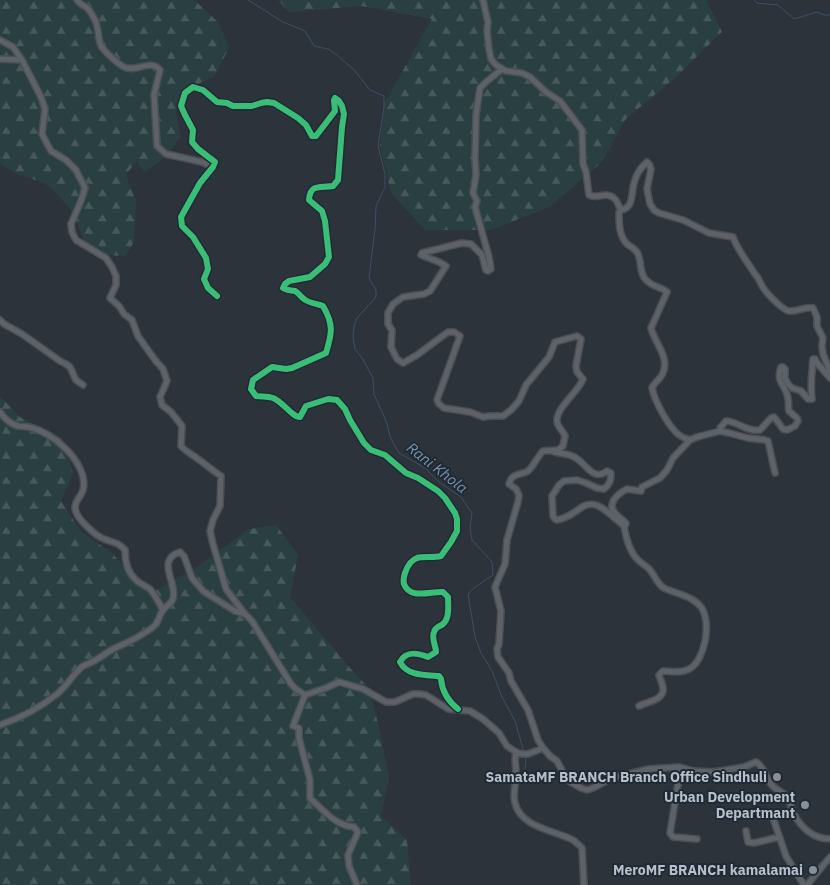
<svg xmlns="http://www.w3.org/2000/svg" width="830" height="885" font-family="'IBM Plex Sans',sans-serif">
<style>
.forest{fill:url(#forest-firs)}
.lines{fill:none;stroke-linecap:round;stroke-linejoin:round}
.stream{stroke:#3c4f64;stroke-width:1}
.street-casing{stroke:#4b4f54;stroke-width:8}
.street{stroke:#5d6268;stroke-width:5}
.cycleway-casing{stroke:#202a35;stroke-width:9}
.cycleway{stroke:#3abd76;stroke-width:6}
.poi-dot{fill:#878f98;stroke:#202a35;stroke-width:2}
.labels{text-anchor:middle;stroke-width:4;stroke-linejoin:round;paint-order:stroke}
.poi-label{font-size:14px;font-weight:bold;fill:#b7c0ca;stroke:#202a35;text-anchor:end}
.water-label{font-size:15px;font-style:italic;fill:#7992ab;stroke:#202a35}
</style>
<defs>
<pattern id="forest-firs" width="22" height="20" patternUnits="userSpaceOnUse" patternTransform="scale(1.25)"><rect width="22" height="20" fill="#2a3f41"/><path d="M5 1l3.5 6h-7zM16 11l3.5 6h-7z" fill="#47595b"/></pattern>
</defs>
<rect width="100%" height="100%" fill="#2d333a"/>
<path class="forest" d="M0,0H194L218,22L229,48L214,77L191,87L176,110L180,137L166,157L144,172L137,161L127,173L128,181L136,201L134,242L125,256L90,254L72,211L51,188L44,183L20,175L0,164Z
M278,0H706L722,32L678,75L625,120L602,162L549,207L491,230H425L391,193L380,146L384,104L432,19L361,6L289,12Z
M0,396L20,417L62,438L73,473L61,501L81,532L112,553L128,571L151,593L197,567L249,529L276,525L298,555L290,597L350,668L368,687L378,723L389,777L381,816L407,840L411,885H0Z"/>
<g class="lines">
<path class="stream" d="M248,0L283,22L305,31L314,46L328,49L336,54L355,71L370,90L384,96V107L378,146L385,174V187L376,206L375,229L369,278L376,290V297L357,318L354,326L353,337L355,349L362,358L373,378L374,394L386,421L391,439L399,453L425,468L439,482L461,497L472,513L470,528L472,540L492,562L493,575C486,580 472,588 468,594L475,637L481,653L492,671L502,697L515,721L524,752
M754,0L757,3L778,5L794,19L817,12L824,15H830
M518,785C521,773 528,770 525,756"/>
<defs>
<path id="street" d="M77,0C80,4 82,5 86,7C90,10 93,16 95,20C99,28 98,40 101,46C105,52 118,64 124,67C136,73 150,58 160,70L154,95L157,146L166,154L202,162L213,167
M483,0L488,22L487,30L489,49L491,59L496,65L506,71L522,73L530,77L546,92L560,101L582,130L583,164L586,172L589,195C598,200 606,190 615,199C618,202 619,207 621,210L619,213C619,223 619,236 627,244C631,247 636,249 638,254C642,263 639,273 646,280C654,288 660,286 667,292L651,328C655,344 671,358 662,375C659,380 654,383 652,388C655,402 668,426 679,435C682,437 686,439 690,440
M0,40L13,47L22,60
M0,59L22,60L41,97L45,109L42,134L51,151L66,160L76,170L85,188L81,201L71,224L72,232L76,240L106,258L112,267L116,276V285L110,298L119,306L124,314L132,320L138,336L155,360L163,369L167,381L160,397L162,405L171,412L182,426L181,446C186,452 192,454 198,459C205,464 212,470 221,476L220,506L213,520L210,531L213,544L226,589L245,614
M502,69L486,82L480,88L476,115L475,159L476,175L473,193L477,201L475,207L489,257L491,269L488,271L486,270L482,255L471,244L462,243L422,253L421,255L439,262L446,266L430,291L424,294L403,297L393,304L388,313V324L392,330L391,347L397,359L403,363L417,355L448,332H454L460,336L437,400L439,404L444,408L470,412L483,417L490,416H503L511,410L519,401L526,385L549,357L555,342L577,336L581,339L576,366L577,372L583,379C579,391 556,408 557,421C557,426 563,431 565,436L563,446L558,450L543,451C537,457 534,466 528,471C520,476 512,472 509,484L516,489L519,495L518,502L507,540L505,564L495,587L501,611L499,644L497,649L498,657L509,673L511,681L528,710L538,740L543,748
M621,210C634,208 631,193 634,183C636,175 640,168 647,162L649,164L651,169L647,189L650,204L654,210L659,213L683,220L709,233L733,237C738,251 747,261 755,274C758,277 759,280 761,284C764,291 782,310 789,311C798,312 804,306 813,308L817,317V326L823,338L822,346L823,354L830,371
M217,296L208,288L204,279L208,269L206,258L193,237L182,226L181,217L200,183L213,167L215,162L198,149L192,142L193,130L185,115L181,106L185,93L193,87L203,90L217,102L227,103L233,106H252L261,103L267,102L274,103L298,118L306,125L312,136H316L335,111L334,100L335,98L339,101L342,106L344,114L342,127L338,180L333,186C321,188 310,183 309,200L322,211L325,221L329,257L325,264L310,277L289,281L285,284L283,288C288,291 290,290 295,291C299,293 300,296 304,299C308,303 318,304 323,306C334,325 332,333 326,353L292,368L286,369L272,367L253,380L251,389L256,396C262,397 267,396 273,398C282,402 288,411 296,416L300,417L306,406L328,399L337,400L345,409L350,420L364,443L371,450L385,455L406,473L418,478L438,491L445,498L455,513L457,519V531L451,542L441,556C433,558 425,556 417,558C411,560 407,567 405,573C404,576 403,580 404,584C410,600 431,591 443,592L448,597C448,605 450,618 443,624C439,627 435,627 434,632C431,638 436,646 436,652L428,657C418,653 406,650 400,662C407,676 425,675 439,676L441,679C442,691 448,701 458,709
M0,320L4,324L22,334L60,361L66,364L70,367L76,380L83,385
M0,412C4,418 10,424 18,426C21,427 25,426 29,427C42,430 56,439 66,449C75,458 87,475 83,490C81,498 71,503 77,514C80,521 95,535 102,538C112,543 117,541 125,550C125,562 127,572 136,580C140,584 146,586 150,589C155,595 159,603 163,610
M720,431V428L726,421C737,421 746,432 760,430L771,418L774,417L783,429L787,430L795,426L798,421L797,418L789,411C788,407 789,403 788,399C787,386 775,383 781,367H783L785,369V378L788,384L792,388L801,391L808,399H812C811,389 811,381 812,372C813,367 812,363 813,359H815L817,363L830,378
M552,451C559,454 566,453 572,456C585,460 592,483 607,471L611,473C611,480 610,484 604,489L597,488L586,483L577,480L564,481L559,485L552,496L553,516L555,519L557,520C567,518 574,513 582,507C594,500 603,508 611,515C615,519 620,522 624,526H625L626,523C623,520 620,518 617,515C605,505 617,494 627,489L641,491L642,487L660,478L667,470L673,458L690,440L697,437L720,431L729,433L748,438L765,440L768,441L775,473
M624,526C626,538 630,552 638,560C642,564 647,566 650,570C655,576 657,584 664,588C676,594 693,596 701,607C712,622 705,661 689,669C680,674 672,671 663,671L659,675C660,679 664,686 663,691C661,701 646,702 639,706
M305,695L293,726L299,728V738L310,780V798C323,810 336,826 354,827L358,832L348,855L349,866L357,885
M0,725C20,718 40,708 57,694C67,686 73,674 83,666C88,664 93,662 97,659C103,656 108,652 113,649C123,644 132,641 141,635C146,632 152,629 156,624C159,620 160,614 163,610C166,606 171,604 173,599C178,583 155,560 180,552L184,556L192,578L203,591L235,611L245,614L252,621L291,684L296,689L305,695L326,688L339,682L363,689L386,702H395L413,694H419L426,695L448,709L470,711L483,719L499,733L507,746L516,752L522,754H528L543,748L550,756L557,761L567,780L581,788L587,790L593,788L612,778L649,769L679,767L694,771L714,772L744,767L756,762C765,767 765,777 771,784C775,790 782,791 786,796C790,801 791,808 794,814C801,828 814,839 830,839
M516,752C514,761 516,764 516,772C517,783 512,792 515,803C521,828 554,830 573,840C576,842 579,845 582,848L584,885
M679,767L678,784L670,833L673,837L697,839
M773,818L786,856L804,885
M746,831L748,842L754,843L779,837
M807,885L830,857"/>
</defs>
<use href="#street" class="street-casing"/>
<use href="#street" class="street"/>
<defs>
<path id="cycleway" d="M217,296L208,288L204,279L208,269L206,258L193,237L182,226L181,217L200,183L213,167L215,162L198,149L192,142L193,130L185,115L181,106L185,93L193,87L203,90L217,102L227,103L233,106H252L261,103L267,102L274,103L298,118L306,125L312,136H316L335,111L334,100L335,98L339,101L342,106L344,114L342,127L338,180L333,186C321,188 310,183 309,200L322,211L325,221L329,257L325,264L310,277L289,281L285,284L283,288C288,291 290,290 295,291C299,293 300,296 304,299C308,303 318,304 323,306C334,325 332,333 326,353L292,368L286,369L272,367L253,380L251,389L256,396C262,397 267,396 273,398C282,402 288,411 296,416L300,417L306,406L328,399L337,400L345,409L350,420L364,443L371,450L385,455L406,473L418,478L438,491L445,498L455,513L457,519V531L451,542L441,556C433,558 425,556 417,558C411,560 407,567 405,573C404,576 403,580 404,584C410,600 431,591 443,592L448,597C448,605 450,618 443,624C439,627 435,627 434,632C431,638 436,646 436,652L428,657C418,653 406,650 400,662C407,676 425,675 439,676L441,679C442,691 448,701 458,709"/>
</defs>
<use href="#cycleway" class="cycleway-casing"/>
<use href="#cycleway" class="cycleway"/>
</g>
<g class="poi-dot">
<circle cx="777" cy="777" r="5"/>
<circle cx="805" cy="805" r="5"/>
<circle cx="813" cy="870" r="5"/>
</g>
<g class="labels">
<g class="poi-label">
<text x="767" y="782">SamataMF BRANCH Branch Office Sindhuli</text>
<text x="795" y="802">Urban Development<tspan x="795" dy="16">Departmant</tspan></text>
<text x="803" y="875">MeroMF BRANCH kamalamai</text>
</g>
<g class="water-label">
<text transform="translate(437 468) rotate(38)" y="5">Rani Khola</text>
</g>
</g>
</svg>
